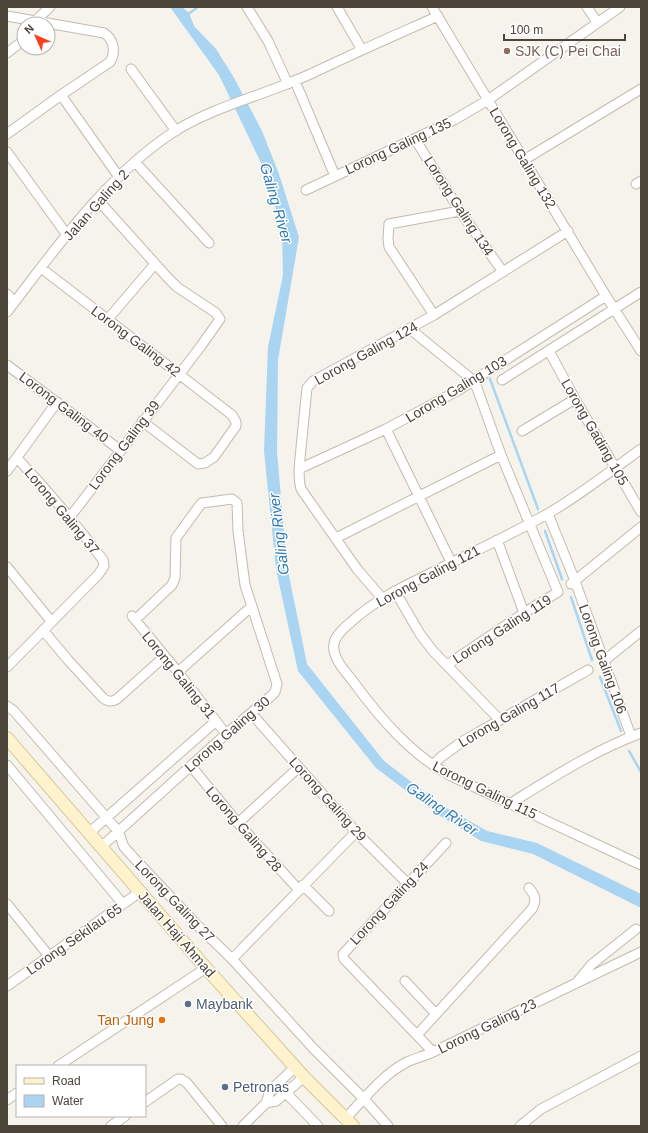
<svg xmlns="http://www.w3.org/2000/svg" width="648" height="1133" font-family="Arial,sans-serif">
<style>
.water{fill:#a9d4f2}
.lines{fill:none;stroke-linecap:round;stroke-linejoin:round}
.stream{stroke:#a9d4f2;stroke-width:2.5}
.street-casing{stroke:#c2bbae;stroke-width:11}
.secondary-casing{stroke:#d6c79b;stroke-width:14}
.street{stroke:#fff;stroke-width:9}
.secondary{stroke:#fff3cd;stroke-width:12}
.education-dot{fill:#8d6e63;stroke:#fff;stroke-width:1.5}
.service-dot{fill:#5c6f8a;stroke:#fff;stroke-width:1.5}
.food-dot{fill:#e8710a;stroke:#fff;stroke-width:1.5}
.labels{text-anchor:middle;stroke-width:3;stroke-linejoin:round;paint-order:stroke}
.education-label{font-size:14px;fill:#785e54;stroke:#fff;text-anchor:start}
.street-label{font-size:14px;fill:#4b4439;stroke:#fff}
.service-label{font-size:14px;fill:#4e5e75;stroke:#fff;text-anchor:start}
.food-label{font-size:14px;fill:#c56008;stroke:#fff;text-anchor:end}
.water-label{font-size:15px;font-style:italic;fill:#2e7ab2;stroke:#fff}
</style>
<rect width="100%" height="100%" fill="#f6f3ec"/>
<path class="water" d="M170,7H182L189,13L194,26L216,49L233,76L262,131L279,174L299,237L278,360L277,452L287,566L307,664L384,761L443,806L487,831L537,843L641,894V908L533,854L481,841L437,814L376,768L298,671L276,569L264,451L268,347L283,275L282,228L262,165L219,75Z"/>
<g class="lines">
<path class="stream" d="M187,15L198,7
M490,379L538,509
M545,531L562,579
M571,597L592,660
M600,677L621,731
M629,751L641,772"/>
<defs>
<path id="street" d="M247,7L268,41L288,84
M337,7L362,50
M432,7L606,296L641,351
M587,7L597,22
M7,16L104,33C114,39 116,53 110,62L61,95L7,134
M35,21L50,7
M7,53L24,40
M131,69L176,131
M295,81L335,176
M61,95L119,177
M415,139L460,211L503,272
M7,152L67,235
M524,160L641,89
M135,162L209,243
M636,184L641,181
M306,190L454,120L488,100L620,7
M41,268L232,415L236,422V426L214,457L205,463L198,464L142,421
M7,294L14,302
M7,312C57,247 106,176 175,131C212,108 254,98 294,81C312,74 329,65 347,57C377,43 407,30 438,16
M434,315L389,247L388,238L389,224L460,211
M108,319L155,264
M410,329L469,377L477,388L501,455L558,592L524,613L447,665
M549,351L575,399L641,512
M7,365L120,450
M502,380L641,292
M386,429L451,562
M522,431L575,399
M641,449C612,470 580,495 549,513C509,536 466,555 425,576C398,589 373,602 351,622C345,627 338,633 335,640C329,654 344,670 352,680C379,717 410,754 451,776L641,865
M299,469L386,429L457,391L606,296
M7,471L57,402
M548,514L575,581L631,736
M70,517L201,346L220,319L216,313L177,287L168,278L97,199
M336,538L501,455
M497,540L524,613
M7,567L51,621
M571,584L641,527
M395,591L420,634L433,651L499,719
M382,598L357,569L301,489C297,476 300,461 301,448C303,428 305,408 307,388L313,381L434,315L568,231
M132,616L178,672L226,734
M43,630L68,660L103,698C108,702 112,702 117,699L165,656
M605,660L641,631
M7,667L98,575L104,566L103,560C76,524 48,491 17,458
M178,672L252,606
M7,706L14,711L118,831L124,847L134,858L199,927L232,959L313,1048L364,1099L388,1126
M251,713L356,832L407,883
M7,765L123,904
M433,765L441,757L463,741L588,670
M191,766L238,823L299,890
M511,803C553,777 595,750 641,733
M238,823L298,768
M89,833L216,721
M101,847L226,734L270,697L275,692L277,684L245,585L238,531L237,503L232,499L202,503L200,505L176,538L175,578L172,585L135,620
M303,885L329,911
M7,904L49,956
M232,959L356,832
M405,981L436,1014
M578,981L591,965L636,929
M7,986L140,892
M417,1035L532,909C537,900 535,895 529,888
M433,1052L344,959L343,954L446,843
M58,1066L206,968
M286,1093L318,1126
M7,1100L17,1093
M145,1102L178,1079H181L187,1083L222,1126
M266,1103L276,1101L304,1077
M346,1118C364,1099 383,1074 407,1062C416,1058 425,1056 433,1052L641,952
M111,1126L125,1116
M243,1126L266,1103L270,1091L295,1067
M520,1126L541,1109L641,1056"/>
<path id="secondary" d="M7,738L206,968L304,1077L353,1126"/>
</defs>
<use href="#street" class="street-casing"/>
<use href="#secondary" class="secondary-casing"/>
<use href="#street" class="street"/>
<use href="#secondary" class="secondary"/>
</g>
<circle class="education-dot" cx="507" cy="51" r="4"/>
<g class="service-dot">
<circle cx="188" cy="1004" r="4"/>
<circle cx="225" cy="1087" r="4"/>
</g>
<circle class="food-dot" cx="162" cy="1020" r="4"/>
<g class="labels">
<g class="education-label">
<text x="515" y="56">SJK (C) Pei Chai</text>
</g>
<g class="street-label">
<text transform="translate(398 146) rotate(-25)" y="5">Lorong Galing 135</text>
<text transform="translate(523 158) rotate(59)" y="5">Lorong Galing 132</text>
<text transform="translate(96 205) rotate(-48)" y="5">Jalan Galing 2</text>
<text transform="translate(459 206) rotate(57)" y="5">Lorong Galing 134</text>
<text transform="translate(136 341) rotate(37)" y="5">Lorong Galing 42</text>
<text transform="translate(366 353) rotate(-29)" y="5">Lorong Galing 124</text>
<text transform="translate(456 389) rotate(-31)" y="5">Lorong Galing 103</text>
<text transform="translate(64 407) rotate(37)" y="5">Lorong Galing 40</text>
<text transform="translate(595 432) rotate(60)" y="5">Lorong Gading 105</text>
<text transform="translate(124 445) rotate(-53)" y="5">Lorong Galing 39</text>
<text transform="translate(62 511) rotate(50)" y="5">Lorong Galing 37</text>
<text transform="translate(428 576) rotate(-28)" y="5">Lorong Galing 121</text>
<text transform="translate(502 629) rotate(-33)" y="5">Lorong Galing 119</text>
<text transform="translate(603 659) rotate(70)" y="5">Lorong Galing 106</text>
<text transform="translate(179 675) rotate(51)" y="5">Lorong Galing 31</text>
<text transform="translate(509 715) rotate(-30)" y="5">Lorong Galing 117</text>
<text transform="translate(227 734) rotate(-41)" y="5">Lorong Galing 30</text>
<text transform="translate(485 790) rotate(26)" y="5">Lorong Galing 115</text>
<text transform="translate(328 799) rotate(48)" y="5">Lorong Galing 29</text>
<text transform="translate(244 829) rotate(49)" y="5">Lorong Galing 28</text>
<text transform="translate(175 901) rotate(46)" y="5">Lorong Galing 27</text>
<text transform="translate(389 903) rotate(-47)" y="5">Lorong Galing 24</text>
<text transform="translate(177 934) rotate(49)" y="5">Jalan Haji Ahmad</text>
<text transform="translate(74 939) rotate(-35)" y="5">Lorong Sekilau 65</text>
<text transform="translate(487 1026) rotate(-26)" y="5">Lorong Galing 23</text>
</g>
<g class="service-label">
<text x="196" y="1009">Maybank</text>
<text x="233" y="1092">Petronas</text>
</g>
<g class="food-label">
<text x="154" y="1025">Tan Jung</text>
</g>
<g class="water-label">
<text transform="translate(276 203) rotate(74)" y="5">Galing River</text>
<text transform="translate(279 534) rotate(-97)" y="5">Galing River</text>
<text transform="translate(442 809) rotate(34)" y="5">Galing River</text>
</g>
</g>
<rect width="648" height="1133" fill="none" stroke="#4b4439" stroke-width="16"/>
<rect x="16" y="1065" width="130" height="52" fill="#ffffff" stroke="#b7b4b0"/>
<rect x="24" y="1078" width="20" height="6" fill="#fff3cd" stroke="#b7b4b0"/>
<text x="52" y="1085" font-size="12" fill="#4b4439">Road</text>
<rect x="24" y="1095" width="20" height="12" fill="#a9d4f2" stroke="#b7b4b0"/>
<text x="52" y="1105" font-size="12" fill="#4b4439">Water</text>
<g transform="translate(36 36) rotate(315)"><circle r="19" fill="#ffffff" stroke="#b7b4b0"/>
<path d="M0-3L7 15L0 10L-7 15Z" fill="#fc3f1d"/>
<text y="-6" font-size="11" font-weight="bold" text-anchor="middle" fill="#4b4439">N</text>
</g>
<path d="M504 34v6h121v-6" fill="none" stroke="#4b4439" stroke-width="2"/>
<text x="510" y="34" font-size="12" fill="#4b4439" stroke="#ffffff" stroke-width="3" paint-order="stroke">100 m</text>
</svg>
